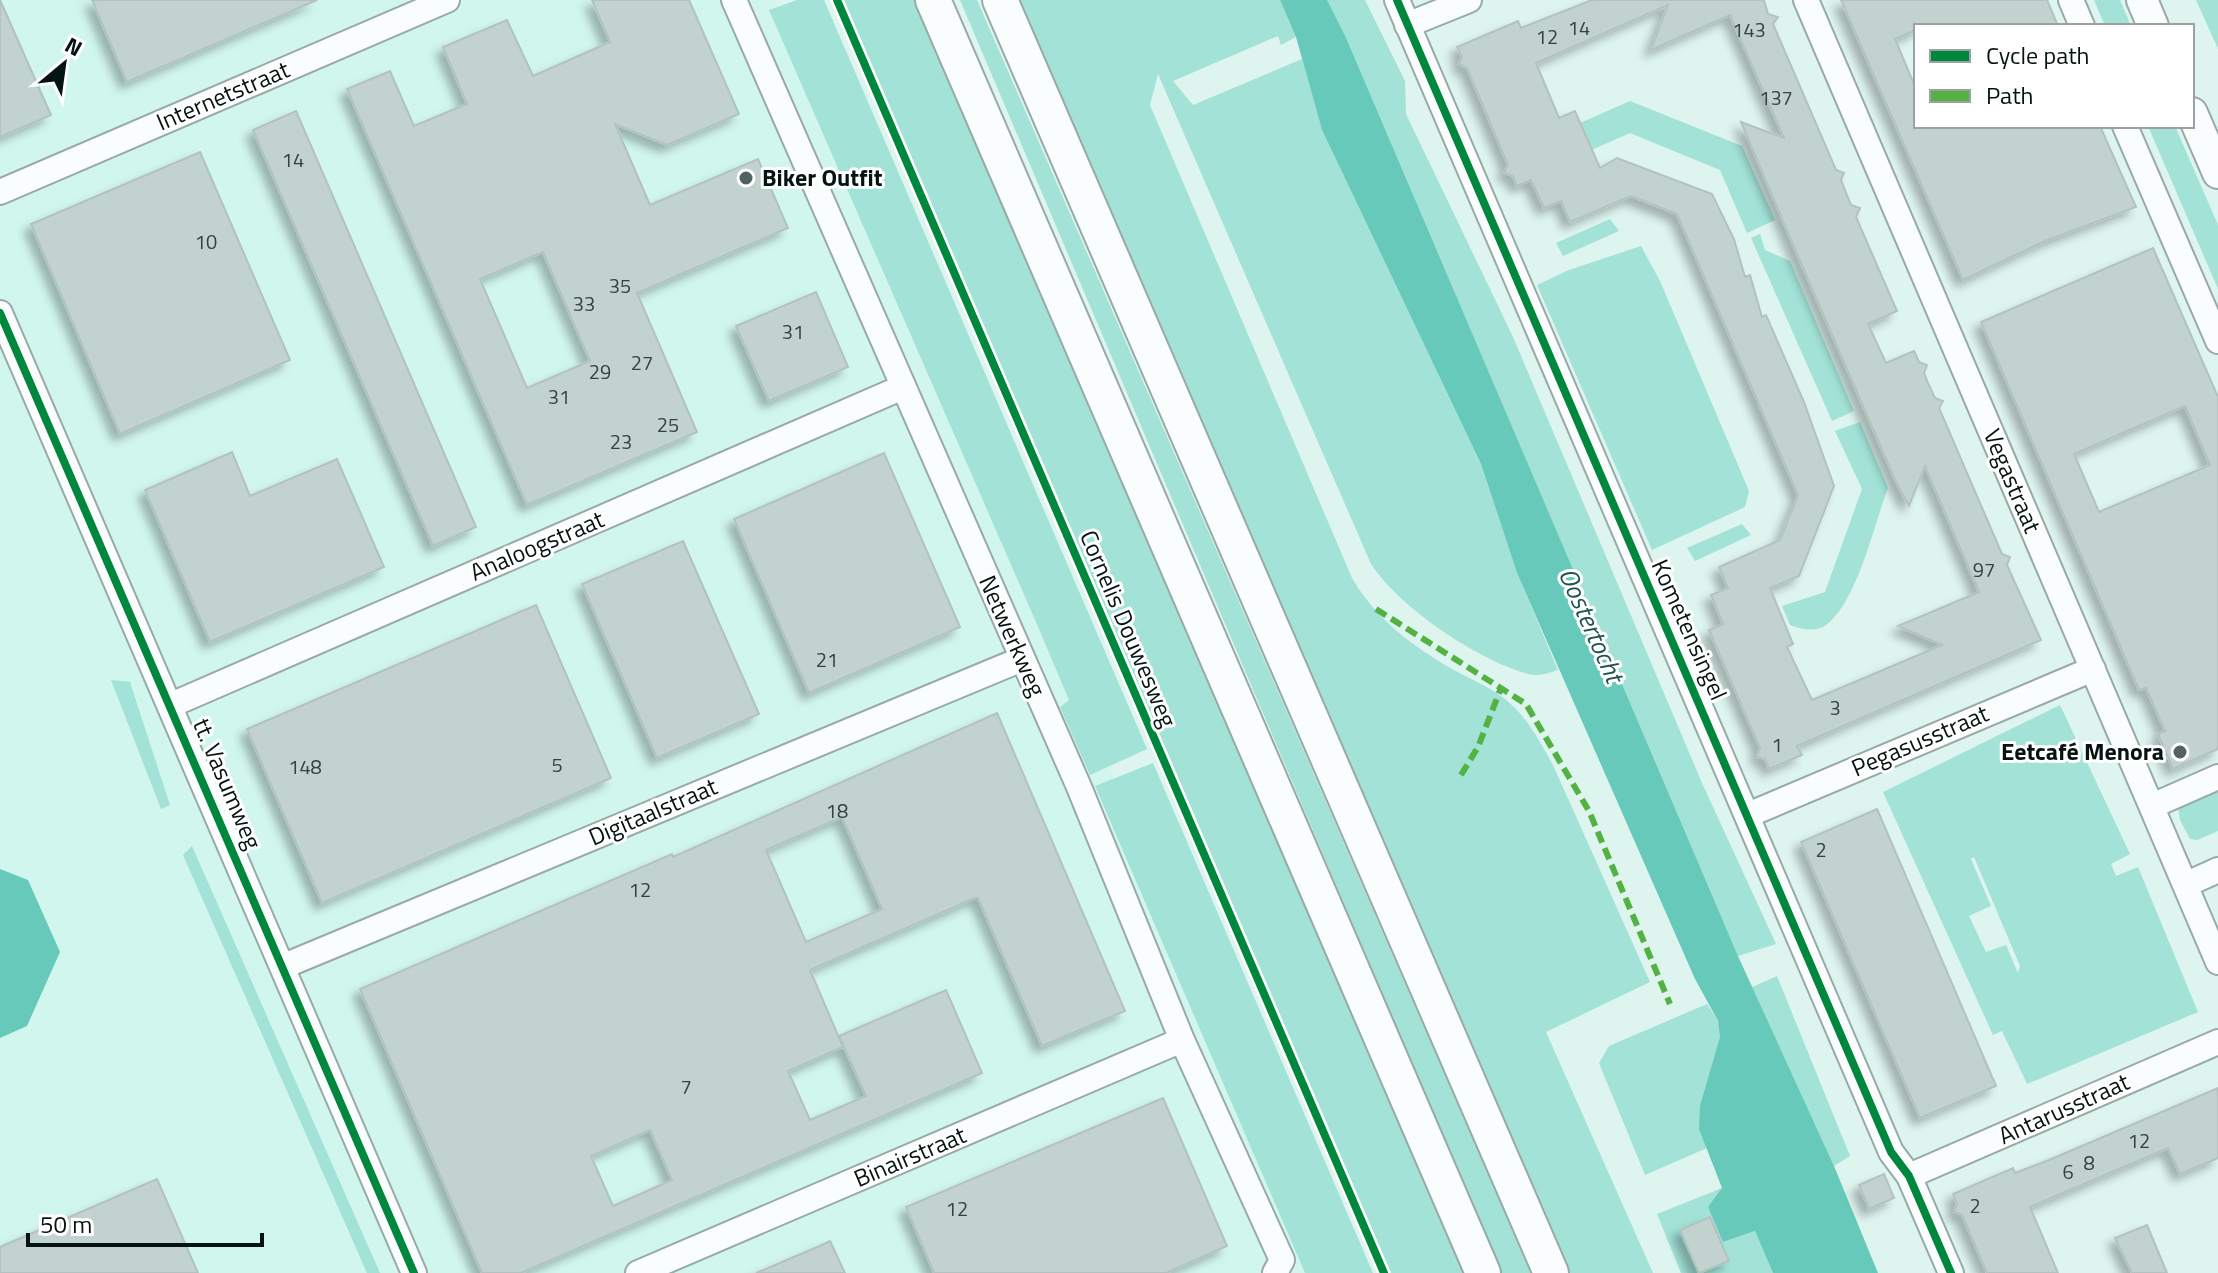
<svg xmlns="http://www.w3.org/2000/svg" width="2218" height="1273" font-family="'Titillium Web',sans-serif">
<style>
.built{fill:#d1f6ee}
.green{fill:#a2e2d7;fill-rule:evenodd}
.water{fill:#67c9ba}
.building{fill:#c1d2cf;stroke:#b2c3bf;stroke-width:2;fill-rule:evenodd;filter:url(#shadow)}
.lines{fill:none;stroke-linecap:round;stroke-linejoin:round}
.minor-casing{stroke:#99aaa6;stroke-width:28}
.tertiary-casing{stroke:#99aaa6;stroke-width:34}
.secondary-casing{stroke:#99aaa6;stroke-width:38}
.minor{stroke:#fafdfd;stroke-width:24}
.tertiary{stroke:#fafdfd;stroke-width:30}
.secondary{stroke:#fafdfd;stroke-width:34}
.quiet{stroke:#54b144;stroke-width:6;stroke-dasharray:12 6;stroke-linecap:butt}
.cycleway-casing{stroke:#fff;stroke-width:13}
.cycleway{stroke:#00873e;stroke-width:8}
.poi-dot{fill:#51625f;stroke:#fff;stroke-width:3}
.labels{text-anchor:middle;stroke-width:6;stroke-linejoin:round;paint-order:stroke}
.number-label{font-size:20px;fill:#344340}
.street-label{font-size:24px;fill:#051311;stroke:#fff}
.poi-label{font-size:24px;font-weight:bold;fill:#051311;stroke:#fff;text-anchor:start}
.water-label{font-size:26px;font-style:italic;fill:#20544c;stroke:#fff}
</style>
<defs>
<filter id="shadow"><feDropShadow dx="-7" dy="7" stdDeviation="4" flood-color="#0004"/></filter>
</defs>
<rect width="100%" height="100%" fill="#def4ef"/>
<path class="built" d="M0,0H775L1329,1273H0Z"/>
<path class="green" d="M797,0H824L1147,749L1090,775L1060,707L1069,700L1036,622L769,10Z
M844,0H914L1467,1273H1391Z
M960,0H977L1531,1273H1501Z
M1019,0H1280L1296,37L1281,45L1278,36L1173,81L1193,105L1302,59L1322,130L1481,464L1517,573L1558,670C1549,673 1538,677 1528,674C1476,659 1400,608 1371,564L1158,74L1150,105L1352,578C1376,619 1411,645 1452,669C1468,678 1486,685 1501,696C1525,713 1539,740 1553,765L1650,982L1546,1032L1653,1273H1567Z
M1327,0H1365L1405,81L1406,114L1513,337L1702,783L1776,944L1738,956Z
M2094,0H2120L2131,26H2105Z
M2196,0H2218V49Z
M1630,101L1742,146L1775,220L1747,233L1720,170L1630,133L1587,152L1580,123Z
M2148,126H2175L2218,225V289Z
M1610,219L1619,231L1563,256L1556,243Z
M1760,234L1765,250L1790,261L1854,411L1832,421L1751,238Z
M1641,246L1660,281L1749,491L1745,507L1652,550L1537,285L1569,270Z
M1860,422L1888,488C1874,525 1857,602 1826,625C1815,633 1801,629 1790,625L1782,606L1825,592L1862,489L1835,431Z
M1742,524L1751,535L1695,561L1687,548Z
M111,680L130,682L170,805L161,809Z
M2060,705L2130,854L2111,864L2116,876L2138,867L2198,1012L2027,1084L2002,1031L1993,1035L1883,792ZM1974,857L2020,966L2018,973L2006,945L1986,952L1969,916L1991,906L1971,859Z
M1153,763L1373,1273H1305L1095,786Z
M2218,789V831L2197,840L2190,839L2180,820L2178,807Z
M192,846L380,1273H367L183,855Z
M1777,976L1850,1156L1834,1166L1752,987Z
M1707,1004C1711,1011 1717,1017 1719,1026C1726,1062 1687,1096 1707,1148L1645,1175L1599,1063L1609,1046Z
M1722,1188L1723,1242L1755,1231L1773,1273H1681L1657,1214Z"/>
<path class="water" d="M1280,0H1327L1346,38L1738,956L1834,1166L1878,1273H1773L1755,1231L1723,1242L1708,1207L1722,1188L1699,1129L1700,1106L1720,1037L1718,1021L1695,979L1517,573L1481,464L1322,130L1296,37Z
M0,869L28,880L60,952L27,1026L0,1038Z"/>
<path class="building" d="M0,0L51,115L0,137Z
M92,0H317L127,82Z
M592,0H689L739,114L667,145L615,124L650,205L758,159L788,228L637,293L697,432L527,505L347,89L390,71L414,126L467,104L443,47L507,20L533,76L610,42ZM543,252L590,361L527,388L480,279Z
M1592,0H1764L1768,14L1778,17L1773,24L1836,170L1844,173L1841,180L1851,205L1860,208L1856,217L1897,311L1868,324L1886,363L1914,351L1919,362L1927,365L1924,373L1928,383L1935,398L1943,401L1939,408L2002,554L2010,557L2007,565L2041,640L1797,746L1802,755L1769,769L1765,759L1757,757L1760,748L1709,630L1723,624L1711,595L1728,588L1719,567L1780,540L1798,495L1677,214L1631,196L1570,222L1561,201L1544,208L1531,180L1517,186L1513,176L1504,173L1508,165L1467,68L1459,64L1462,56L1457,47L1518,21L1521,28ZM1668,5L1651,50L1730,15L1784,138L1741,122L1800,261L1896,482L1909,506L1925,466L1979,592L1898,626L1942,645L1812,700L1787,647L1793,644L1770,588L1799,576L1834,486L1804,402L1766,315L1762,317L1750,275L1745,277L1734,239L1712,194L1617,158L1600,168L1575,111L1559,118L1536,63Z
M1841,0H2047L2058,26H1916V30L1895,39L1916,89V126H2100L2136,207L2045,241L1963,280Z
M296,111L476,527L433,546L253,130Z
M200,152L290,360L120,434L31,224Z
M2153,248L2218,397V749L2173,769L2158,734L2165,731L2146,688L2139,690L1981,322ZM2185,406L2210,465L2099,512L2074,454Z
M816,292L848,367L769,401L736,326Z
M232,452L250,496L337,459L384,567L210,642L145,490Z
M884,453L960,627L809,693L734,519Z
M683,541L759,714L657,758L582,584Z
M536,605L611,778L322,903L247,729Z
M997,713L1125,1011L1042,1046L978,898H975L810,970L843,1047L788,1071L810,1120L866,1096L839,1036L946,990L982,1073L521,1273H482L360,989L672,854L673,857ZM842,817L882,909L806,942L766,850ZM650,1130L672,1180L613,1206L591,1156Z
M1877,809L1996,1086L1920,1118L1801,842Z
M2218,1088V1158L2180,1174L2168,1148L2030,1207L2058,1273H1987L1962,1215L1954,1212L1957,1204L1953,1194L2013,1168L2015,1173L2049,1160Z
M1163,1098L1227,1246L1166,1273H934L906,1207Z
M1884,1174L1894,1198L1869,1209L1859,1185Z
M157,1179L198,1273H0V1247Z
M1710,1217L1729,1261L1699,1273L1680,1230Z
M2147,1225L2167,1273H2132L2115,1238Z
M830,1241L845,1273H756L815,1248Z"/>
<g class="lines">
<defs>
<path id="minor" d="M734,0L1079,787L1182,1040L1282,1260L1275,1273
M1397,0L1891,1152L1909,1176L1951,1273
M1806,0L2218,962
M2071,0L2082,26
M1407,25L1469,0
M2125,126L2218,341
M0,192L447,0
M0,313L414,1273
M171,705L903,387
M2152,806L2218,777
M1748,815L2093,669
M2185,885L2218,870
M284,966L1022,659
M1909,1176L2218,1042
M638,1273L1182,1040"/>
<path id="tertiary" d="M2142,0L2153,26
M2192,113L2218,173"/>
<path id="secondary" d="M933,0L1483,1273
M1000,0L1551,1273"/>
</defs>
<use href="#minor" class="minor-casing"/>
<use href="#tertiary" class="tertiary-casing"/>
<use href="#secondary" class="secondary-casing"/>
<use href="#minor" class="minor"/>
<use href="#tertiary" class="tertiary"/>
<use href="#secondary" class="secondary"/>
<path class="quiet" d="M1376,609L1526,704L1589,811L1670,1004
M1461,775L1478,747L1501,688"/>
<defs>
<path id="cycleway" d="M837,0L1384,1273
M1397,0L1891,1152L1909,1176L1951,1273
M0,313L414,1273"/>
</defs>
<use href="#cycleway" class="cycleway-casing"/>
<use href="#cycleway" class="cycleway"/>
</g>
<g class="poi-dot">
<circle cx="746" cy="178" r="8"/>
<circle cx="2180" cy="752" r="8"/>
</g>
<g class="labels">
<g class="number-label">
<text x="1579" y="35">14</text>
<text x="1749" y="37">143</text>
<text x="1547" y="44">12</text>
<text x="1776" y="105">137</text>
<text x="293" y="167">14</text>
<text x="206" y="249">10</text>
<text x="620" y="293">35</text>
<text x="584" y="311">33</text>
<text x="793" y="339">31</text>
<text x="642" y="370">27</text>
<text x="600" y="379">29</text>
<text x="559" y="404">31</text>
<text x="668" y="432">25</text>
<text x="621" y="449">23</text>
<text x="1984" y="577">97</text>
<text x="827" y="667">21</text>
<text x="1835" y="715">3</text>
<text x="1777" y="752">1</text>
<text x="557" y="772">5</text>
<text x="305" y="774">148</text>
<text x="837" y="818">18</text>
<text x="1821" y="857">2</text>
<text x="640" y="897">12</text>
<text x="686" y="1094">7</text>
<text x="2139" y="1148">12</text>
<text x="2089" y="1170">8</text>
<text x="2068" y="1179">6</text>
<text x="1975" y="1213">2</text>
<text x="957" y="1216">12</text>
</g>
<g class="street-label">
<text transform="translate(223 96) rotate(-23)" y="8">Internetstraat</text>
<text transform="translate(2012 481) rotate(67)" y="8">Vegastraat</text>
<text transform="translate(537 546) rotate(-23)" y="8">Analoogstraat</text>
<text transform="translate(1128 629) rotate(67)" y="8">Cornelis Douwesweg</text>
<text transform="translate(1689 630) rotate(66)" y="8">Kometensingel</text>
<text transform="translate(1012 636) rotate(66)" y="8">Netwerkweg</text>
<text transform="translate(1920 741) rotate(-23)" y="8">Pegasusstraat</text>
<text transform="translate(227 784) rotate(67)" y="8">tt. Vasumweg</text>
<text transform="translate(653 812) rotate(-23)" y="8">Digitaalstraat</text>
<text transform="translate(2064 1109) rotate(-24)" y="8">Antarusstraat</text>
<text transform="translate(910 1157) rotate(-23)" y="8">Binairstraat</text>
</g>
<g class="poi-label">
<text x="762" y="186">Biker Outfit</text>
<text x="2164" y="760" text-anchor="end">Eetcafé Menora</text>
</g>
<g class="water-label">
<text transform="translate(1591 625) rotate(66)" y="9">Oostertocht</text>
</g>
</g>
<rect x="1914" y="24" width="280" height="104" fill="#ffffff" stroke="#9ba1a0" stroke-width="2"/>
<rect x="1930" y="50" width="40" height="12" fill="#00873e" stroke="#9ba1a0" stroke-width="2"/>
<text x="1986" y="64" font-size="24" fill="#051311">Cycle path</text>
<rect x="1930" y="90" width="40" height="12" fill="#54b144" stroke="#9ba1a0" stroke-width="2"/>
<text x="1986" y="104" font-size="24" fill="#051311">Path</text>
<g transform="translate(64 64) rotate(29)" stroke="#ffffff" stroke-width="6" paint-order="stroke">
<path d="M0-6L14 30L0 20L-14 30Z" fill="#051311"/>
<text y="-12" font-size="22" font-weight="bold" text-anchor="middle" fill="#051311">N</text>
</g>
<path d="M28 1233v12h234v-12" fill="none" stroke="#051311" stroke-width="4"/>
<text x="40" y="1233" font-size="24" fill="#051311" stroke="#ffffff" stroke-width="6" paint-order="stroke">50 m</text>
</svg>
